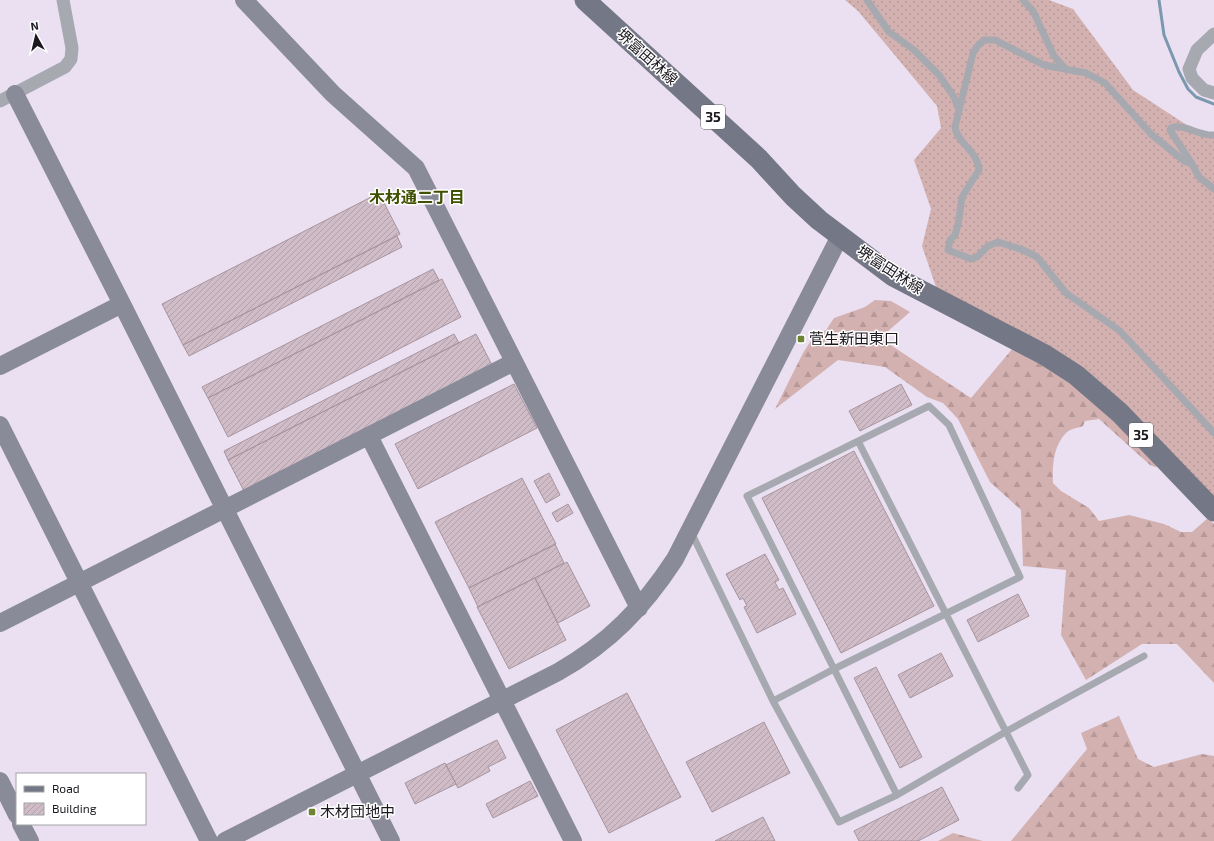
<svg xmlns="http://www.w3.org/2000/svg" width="1214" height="841" font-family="'Exo 2','Noto Sans JP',sans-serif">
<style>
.grass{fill:url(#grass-dots)}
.forest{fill:url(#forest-firs)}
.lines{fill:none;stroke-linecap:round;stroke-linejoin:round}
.stream{stroke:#7c98ae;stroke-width:3}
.building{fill:url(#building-hatch);stroke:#a7949e}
.lane{stroke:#a7a9b1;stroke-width:7}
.street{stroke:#a7a9b1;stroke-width:13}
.secondary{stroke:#898c98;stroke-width:18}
.primary{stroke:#747785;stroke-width:21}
.poi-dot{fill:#6e8334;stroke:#fff;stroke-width:1.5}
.labels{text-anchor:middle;stroke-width:3;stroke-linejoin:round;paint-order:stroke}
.shield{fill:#fff;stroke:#605d62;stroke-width:1}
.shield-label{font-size:14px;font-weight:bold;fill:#1c181f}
.street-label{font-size:15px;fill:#1c181f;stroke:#fff}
.poi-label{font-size:15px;fill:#1c181f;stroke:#fff;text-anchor:start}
.neighbourhood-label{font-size:16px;font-weight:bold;fill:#3f5000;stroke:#fff}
</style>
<defs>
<pattern id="grass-dots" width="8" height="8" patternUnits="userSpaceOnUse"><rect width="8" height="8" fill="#d3b1b0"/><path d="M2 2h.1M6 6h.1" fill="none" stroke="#b59897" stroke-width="1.8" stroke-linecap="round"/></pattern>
<pattern id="forest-firs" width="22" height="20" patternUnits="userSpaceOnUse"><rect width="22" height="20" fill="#d3b1b0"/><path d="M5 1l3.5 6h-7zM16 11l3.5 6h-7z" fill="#b59897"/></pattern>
<pattern id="building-hatch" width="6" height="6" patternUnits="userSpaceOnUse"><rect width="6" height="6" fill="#d0bcc7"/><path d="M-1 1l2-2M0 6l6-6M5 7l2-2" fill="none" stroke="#b2a1aa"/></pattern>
</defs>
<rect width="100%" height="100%" fill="#eae0f2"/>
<path class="grass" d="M845,0H1049L1073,9L1133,90L1196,131L1214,133V501L937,290L922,246L931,209L914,160L941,128L937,106L858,11Z"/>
<path class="forest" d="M875,300L891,301L910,312L887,332L883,340L971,398L1013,348L1052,371L1089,396L1158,466L1155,467L1150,465L1099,419L1085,421L1083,426C1078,428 1069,429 1066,433C1053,446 1052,467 1053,483L1061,491L1089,508L1099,521L1129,515L1164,524L1181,532H1192L1208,518L1214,524V683L1177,644H1142L1086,680L1061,635L1066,570L1023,566L1021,510L990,482L958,419L943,403L927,397L885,367L838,360L775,409L803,353L814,336L826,330L834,318L865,307Z
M1119,716L1138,759L1154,767L1202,754L1214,756V841H1011L1087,749L1081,733Z
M953,833L983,841H938Z"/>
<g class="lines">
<path class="stream" d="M1159,0L1164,35L1179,72L1188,89L1196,97L1214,104"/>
</g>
<path class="building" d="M379,193L400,234L183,345L162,304Z
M397,236L402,247L189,356L183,345Z
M433,269L439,280L208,398L202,387Z
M442,279L461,317L228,437L208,398Z
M454,334L459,343L228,460L224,451Z
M476,334L492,365L244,491L228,460Z
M514,384L537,428L418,489L395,444Z
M901,384L912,405L860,431L849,411Z
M854,451L934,606L841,653L762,498Z
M549,473L560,495L546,503L534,481Z
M522,478L556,544L469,588L435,522Z
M568,504L573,513L557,522L552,513Z
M555,544L564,563L478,607L469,588Z
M765,554L779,580L775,582L779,590L783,588L796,614L757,633L744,607L747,606L743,598L740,600L726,574Z
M567,562L590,606L558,623L535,578Z
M535,578L566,640L509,669L477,607Z
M1018,594L1029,616L978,642L967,620Z
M941,653L953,676L910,698L898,675Z
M876,667L922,757L900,768L854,678Z
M627,693L681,797L609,833L556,730Z
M764,722L790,773L712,812L686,762Z
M497,740L506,758L488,767L490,771L458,788L446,765Z
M445,763L456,784L415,804L405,783Z
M530,781L538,796L493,818L486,804Z
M942,787L959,820L918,841H859L854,831Z
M763,817L775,841H715Z"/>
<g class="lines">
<path class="lane" d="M867,0L889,32L914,50L939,75L954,97L959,110
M1023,0L1033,11L1054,56L1065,68
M1192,164L1170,130L1171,128C1184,123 1198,136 1214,135
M1214,189L1199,177L1192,164L1184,161L1151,134L1105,83L1086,73L1044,65L995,40H985L979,44L973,53L955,127C956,142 978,151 979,170L962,197L958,225L955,235L950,240L948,250L971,259L977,257L988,246L998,242L1023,250L1037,257L1066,293L1120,331L1214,433
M929,406L949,425L1020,577L834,669L747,496Z
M858,441L1028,775L1018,788
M691,532L773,701L839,822L897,795L1007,731L1144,656
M773,701L834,669L897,795"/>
<path class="street" d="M1214,34L1197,50L1189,69L1192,78L1204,90L1214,93
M0,101L65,67L71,59L72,48L63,0"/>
<path class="secondary" d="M244,0L333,94L416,168L639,608
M15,94L122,304
M0,366L122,304L391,841
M0,425L209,841
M369,436L573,841
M0,623L514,362
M0,781L17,815
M21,824L30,841
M225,841L558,672C609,643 643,608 675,559L840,236"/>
<path class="primary" d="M585,0L759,159L793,196L819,220L893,276L1045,355L1076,375L1120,413L1214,511"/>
</g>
<g class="poi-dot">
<rect x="797" y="335" width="8" height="8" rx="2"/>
<rect x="308" y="808" width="8" height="8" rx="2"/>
</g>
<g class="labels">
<g class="shield">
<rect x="701" y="105" width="24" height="24" rx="3"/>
<rect x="1129" y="423" width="24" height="24" rx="3"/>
</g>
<g class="shield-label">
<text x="713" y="122">35</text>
<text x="1141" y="440">35</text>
</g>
<g class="street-label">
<text transform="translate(647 57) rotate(42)" y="5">堺富田林線</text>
<text transform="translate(890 270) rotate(33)" y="5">堺富田林線</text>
</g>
<g class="poi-label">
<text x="809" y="344">菅生新田東口</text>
<text x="320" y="817">木材団地中</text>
</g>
<g class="neighbourhood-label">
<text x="417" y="203">木材通二丁目</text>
</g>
</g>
<rect x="16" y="773" width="130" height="52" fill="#ffffff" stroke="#a4a3a5"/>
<rect x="24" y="786" width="20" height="6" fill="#747785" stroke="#a4a3a5"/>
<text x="52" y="793" font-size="12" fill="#1c181f">Road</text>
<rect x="24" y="803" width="20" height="12" fill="url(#building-hatch)" stroke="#a4a3a5"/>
<text x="52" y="813" font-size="12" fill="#1c181f">Building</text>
<g transform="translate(36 36) rotate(352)" stroke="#ffffff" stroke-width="3" paint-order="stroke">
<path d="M0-3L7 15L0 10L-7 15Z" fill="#1c181f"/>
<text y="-6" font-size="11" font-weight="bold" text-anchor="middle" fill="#1c181f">N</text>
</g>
</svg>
